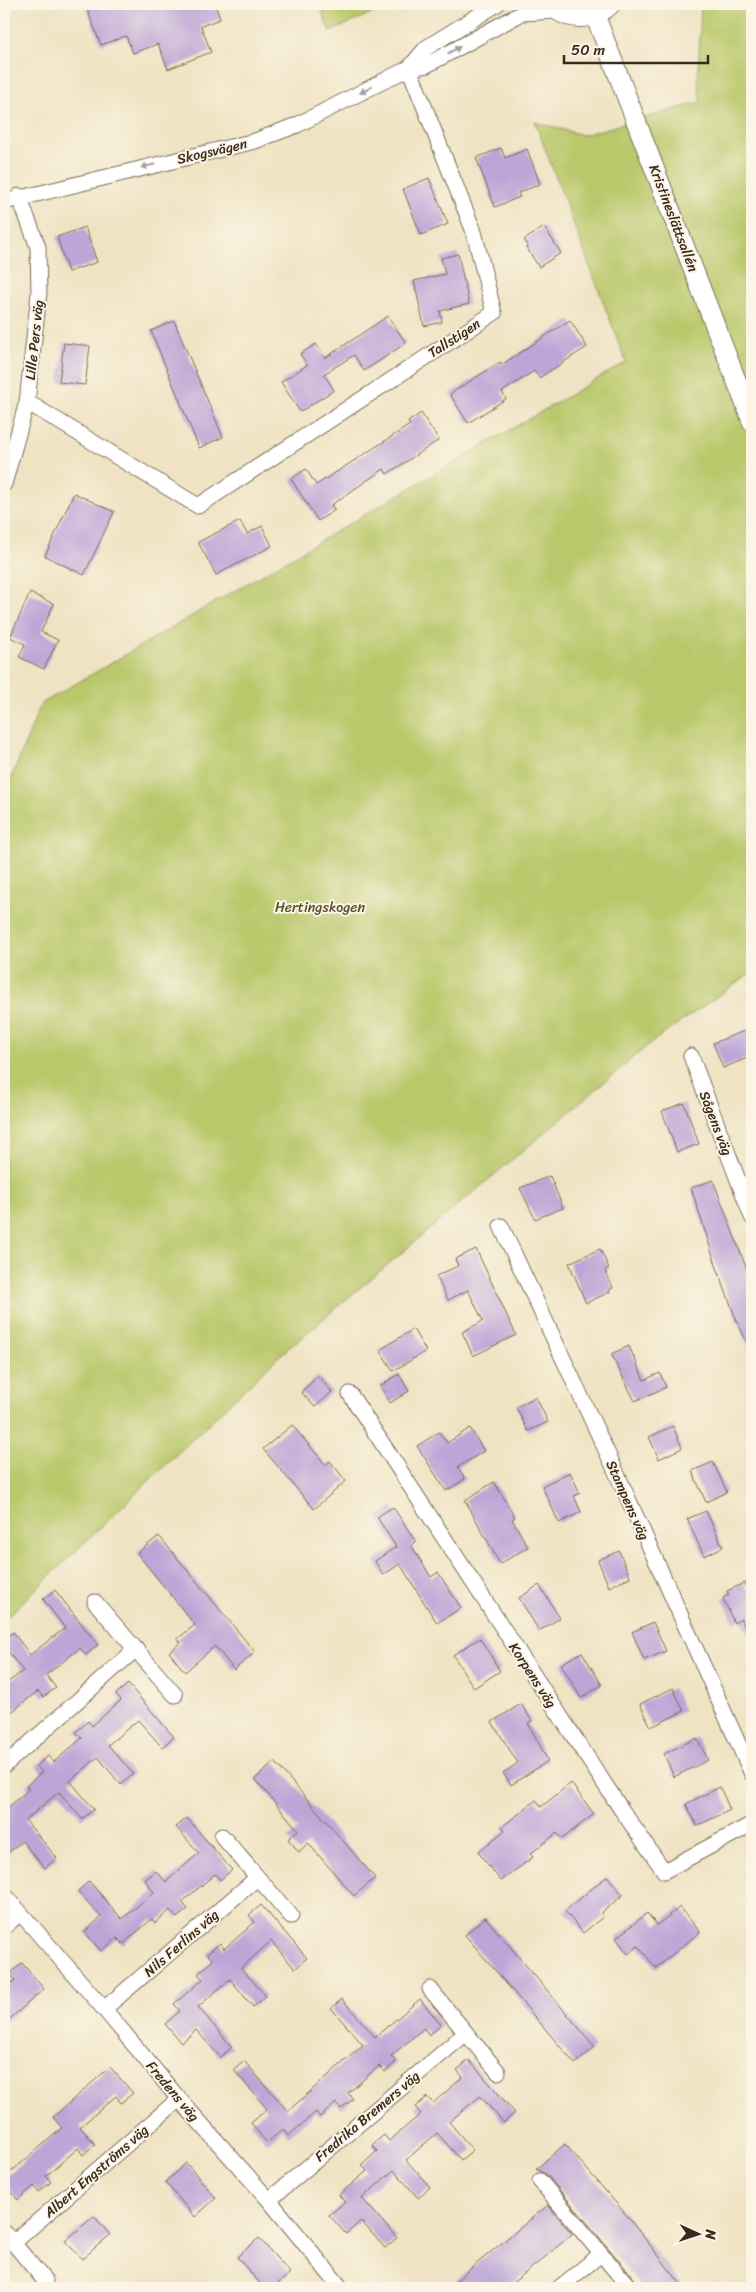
<svg xmlns="http://www.w3.org/2000/svg" width="756" height="2292" font-family="Sriracha,sans-serif">
<style>
.green{fill:#b9c86a;stroke:#7a7944}
.building{fill:#bda6d7}
.lines{fill:none;stroke-linecap:round;stroke-linejoin:round}
.minor-casing{stroke:#7a6b58;stroke-width:17}
.tertiary-casing{stroke:#7a6b58;stroke-width:21}
.minor{stroke:#fff;stroke-width:15}
.tertiary{stroke:#fff;stroke-width:19}
.oneway{fill:#a79f9a}
.labels{text-anchor:middle;stroke-width:4;stroke-linejoin:round;paint-order:stroke}
.street-label{font-size:14px;fill:#3b2a1e;stroke:#fcf5e5}
.park-label{font-size:14px;fill:#5a5231;stroke:#fcf5e5}
</style>
<rect width="100%" height="100%" fill="#fcf5e5"/>
<filter id="ink" filterUnits="userSpaceOnUse"><feTurbulence type="fractalNoise" baseFrequency=".02" numOctaves="2"/><feDisplacementMap in="SourceGraphic" scale="10" xChannelSelector="R" yChannelSelector="G"/><feConvolveMatrix kernelMatrix="1 2 1 2 8 2 1 2 1" color-interpolation-filters="sRGB"/></filter>
<filter id="wash" filterUnits="userSpaceOnUse"><feTurbulence type="fractalNoise" baseFrequency=".0096" numOctaves="4" result="noise"/><feDisplacementMap in="SourceGraphic" scale="20" xChannelSelector="R" yChannelSelector="G"/><feGaussianBlur stdDeviation="1.12" result="paint"/><feColorMatrix in="noise" values="0 0 0 0 0 0 0 0 0 0 0 0 0 0 0 0 0 1.4 0 .05"/><feComposite in="paint" operator="in"/></filter>
<g filter="url(#wash)">
<rect width="100%" height="100%" fill="#efe3c3"/>
<path class="green" d="M319,4H392L330,32Z
M701,4H752V972L652,1042L278,1357L4,1620V777L11,779L41,704L626,362L535,122L583,135L701,102L698,81Z"/>
<g id="blocks">
<path class="building" d="M85,4H215L220,19L201,26L211,52L168,69L158,44L133,53L126,36L101,45Z
M501,148L505,158L527,149L540,184L518,193L520,197L495,207L476,158Z
M429,178L448,224L421,235L403,189Z
M85,227L97,262L68,272L57,237Z
M544,227L561,253L539,267L526,247L528,245L524,240Z
M458,254L469,304L440,311L442,322L424,326L414,281L445,274L441,258Z
M388,316L406,343L364,371L354,355L324,374L334,390L300,412L281,382L307,365L300,354L316,344L325,358Z
M570,320L587,347L539,378L534,371L502,392L506,399L468,423L450,394L500,362L501,365Z
M174,321L223,437L199,448L151,331Z
M64,343L90,346L85,385L59,382Z
M421,413L439,440L387,474L384,469L331,505L335,510L318,521L291,479L306,469L316,485L410,425L408,422Z
M74,493L114,512L84,575L45,556Z
M240,521L247,534L262,526L272,546L216,575L198,542Z
M30,593L54,604L41,632L58,640L44,669L19,657L25,644L10,637Z
M752,1028V1056L723,1068L713,1043Z
M684,1103L699,1144L677,1152L662,1111Z
M550,1176L563,1208L535,1219L520,1188Z
M713,1180L752,1283V1353L736,1319L716,1265L691,1188Z
M476,1249L516,1335L473,1356L462,1332L483,1321L468,1290L448,1300L436,1276L458,1266L455,1259Z
M600,1249L609,1268L605,1270L613,1288L609,1290L610,1292L586,1303L569,1263Z
M413,1329L426,1351L393,1371L380,1350Z
M629,1346L644,1380L660,1373L666,1387L635,1401L611,1354Z
M399,1374L409,1391L390,1403L380,1386Z
M318,1376L332,1392L315,1407L301,1392Z
M536,1397L548,1422L528,1431L516,1407Z
M292,1425L326,1465L330,1461L346,1481L314,1509L263,1449Z
M673,1426L682,1448L659,1459L649,1437Z
M470,1428L484,1451L458,1467L465,1479L446,1491L417,1446L439,1432L447,1443Z
M713,1462L727,1492L706,1502L692,1471Z
M570,1472L580,1493L574,1496L581,1512L559,1523L542,1486Z
M494,1482L515,1517L512,1519L528,1547L500,1564L465,1500Z
M393,1507L416,1542L411,1545L431,1577L438,1572L461,1608L437,1623L400,1564L383,1575L375,1561L396,1547L377,1517Z
M706,1511L723,1547L704,1556L687,1519Z
M159,1536L255,1652L234,1670L215,1646L185,1672L169,1652L181,1642L177,1639L195,1625L137,1553Z
M619,1551L630,1577L609,1587L598,1560Z
M744,1583L747,1590L752,1587V1642L741,1619L734,1623L723,1598L729,1595L727,1591Z
M539,1585L560,1618L539,1631L519,1598Z
M55,1590L98,1645L86,1655L80,1648L46,1675L56,1688L43,1697L38,1691L4,1718V1685L23,1671L4,1646V1639L13,1632L30,1655L65,1628L43,1599Z
M653,1622L666,1651L644,1660L632,1632Z
M480,1638L500,1671L474,1688L453,1655Z
M582,1652L602,1685L581,1698L561,1664Z
M128,1684L174,1737L162,1747L138,1720L108,1745L133,1774L121,1785L98,1757L70,1781L94,1809L82,1819L59,1792L25,1820L57,1858L45,1868L22,1841L4,1856V1811L29,1789L26,1786L42,1772L36,1766L48,1756L54,1762L82,1738L76,1732L88,1721L92,1726L121,1700L116,1694Z
M673,1688L684,1711L651,1727L640,1704Z
M521,1704L532,1721L528,1723L548,1761L511,1785L503,1773L518,1763L492,1722Z
M697,1738L708,1760L674,1777L664,1754Z
M275,1762L375,1878L354,1896L308,1843L299,1852L288,1839L298,1830L255,1779Z
M571,1783L594,1814L562,1839L557,1833L530,1854L533,1857L501,1881L478,1852L505,1830L502,1827L536,1800L541,1807Z
M720,1787L730,1810L697,1826L686,1804Z
M187,1818L232,1870L220,1880L215,1874L182,1902L188,1909L177,1918L170,1910L155,1923L152,1919L123,1944L117,1938L101,1951L85,1932L101,1917L78,1891L89,1881L122,1919L154,1892L145,1880L156,1871L166,1882L199,1853L176,1827Z
M607,1876L623,1895L601,1913L604,1916L583,1933L565,1911Z
M261,1905L307,1958L295,1969L271,1941L241,1968L266,1996L253,2007L230,1979L198,2007L232,2047L220,2057L196,2030L181,2043L165,2024L180,2011L174,2004L203,1979L198,1974L213,1960L207,1954L220,1943L224,1949L255,1922L249,1915Z
M680,1907L700,1932L656,1968L638,1946L628,1954L616,1938L647,1913L657,1925Z
M485,1917L595,2047L575,2064L465,1935Z
M22,1963L44,1989L4,2024V1990L15,1980L10,1974Z
M342,1999L375,2037L420,1999L441,2025L429,2035L424,2028L391,2056L396,2062L385,2072L379,2066L348,2093L353,2099L341,2109L336,2103L320,2117L316,2112L288,2136L283,2129L267,2143L251,2123L267,2109L234,2070L244,2061L288,2111L363,2045L331,2008Z
M469,2060L515,2113L504,2123L480,2096L449,2122L473,2150L461,2160L437,2133L406,2160L430,2187L418,2198L394,2170L362,2198L397,2238L385,2248L361,2221L346,2234L329,2215L345,2202L339,2195L367,2171L362,2165L377,2151L372,2145L384,2135L389,2141L421,2114L415,2107L427,2097L433,2103L463,2077L457,2070Z
M110,2067L133,2093L121,2103L116,2096L80,2127L95,2144L83,2155L78,2148L46,2176L51,2182L39,2192L34,2186L18,2200L4,2183V2178L62,2128L53,2117Z
M565,2144L623,2211L684,2288H639L637,2282L547,2175L536,2169Z
M186,2163L216,2198L195,2217L165,2182Z
M548,2205L572,2234L544,2258L506,2288H447Z
M94,2216L110,2235L82,2259L65,2241Z
M259,2238L290,2273L273,2288H264L237,2257Z"/>
</g>
</g>
<g filter="url(#ink)">
<use href="#blocks" fill-opacity="0" stroke="#7a6b58" stroke-width="1"/>
<g class="lines">
<defs>
<path id="minor" d="M409,68L426,48L497,4
M4,202L255,141L297,125L409,68L427,65L522,13L557,11
M27,402L198,506L494,313L474,232L409,68
M4,484L27,402L39,293L38,247L19,196
M691,1056L752,1217
M501,1226L612,1463L752,1774
M350,1394L621,1809L664,1871L752,1824
M95,1602L175,1695
M4,1766L136,1649
M222,1836L291,1916
M4,1894L104,2009L179,2099L269,2200L341,2288
M4,1927L20,1913
M430,1989L498,2072
M104,2009L257,1878
M540,2181L630,2288
M269,2200L466,2033
M4,2232L45,2281
M13,2243L179,2099
M559,2288L601,2254"/>
<path id="tertiary" d="M549,4C568,22 592,22 611,4
M595,15L752,421"/>
</defs>
<use href="#minor" class="minor-casing"/>
<use href="#tertiary" class="tertiary-casing"/>
<use href="#minor" class="minor"/>
<use href="#tertiary" class="tertiary"/>
</g>
<defs><path id="oneway-solid" d="M-6-.8H1V-3.2L6.5 0L1 3.2V.8H-6Z" transform="scale(1.25)"/></defs>
<g class="oneway">
<use href="#oneway-solid" transform="translate(454 50) rotate(-29)"/>
<use href="#oneway-solid" transform="translate(366 90) rotate(153)"/>
<use href="#oneway-solid" transform="translate(148 166) rotate(167)"/>
</g>
</g>
<g class="labels">
<g class="street-label">
<text transform="translate(212 151) rotate(-13)" y="5">Skogsvägen</text>
<text transform="translate(674 218) rotate(69)" y="5">Kristineslättsallén</text>
<text transform="translate(454 338) rotate(-33)" y="5">Tallstigen</text>
<text transform="translate(34 340) rotate(-84)" y="5">Lille Pers väg</text>
<text transform="translate(716 1123) rotate(69)" y="5">Sågens väg</text>
<text transform="translate(628 1500) rotate(66)" y="5">Stampens väg</text>
<text transform="translate(533 1675) rotate(57)" y="5">Korpens väg</text>
<text transform="translate(181 1943) rotate(-41)" y="5">Nils Ferlins väg</text>
<text transform="translate(173 2091) rotate(50)" y="5">Fredens väg</text>
<text transform="translate(367 2116) rotate(-40)" y="5">Fredrika Bremers väg</text>
<text transform="translate(96 2171) rotate(-41)" y="5">Albert Engströms väg</text>
</g>
<g class="park-label">
<text x="320" y="912">Hertingskogen</text>
</g>
</g>
<rect width="756" height="2292" fill="none" stroke="#fcf5e5" stroke-width="20"/>
<g transform="translate(698 2234) rotate(93)" stroke="#fcf5e5" stroke-width="4" paint-order="stroke">
<path d="M0-4L9 19L0 12L-9 19Z" fill="#3b2a1e"/>
<text y="-8" font-size="14" font-weight="bold" text-anchor="middle" fill="#3b2a1e">N</text>
</g>
<path d="M564 55v8h144v-8" fill="none" stroke="#3b2a1e" stroke-width="2.5"/>
<text x="571" y="55" font-size="15" fill="#3b2a1e" stroke="#fcf5e5" stroke-width="4" paint-order="stroke">50 m</text>
</svg>
